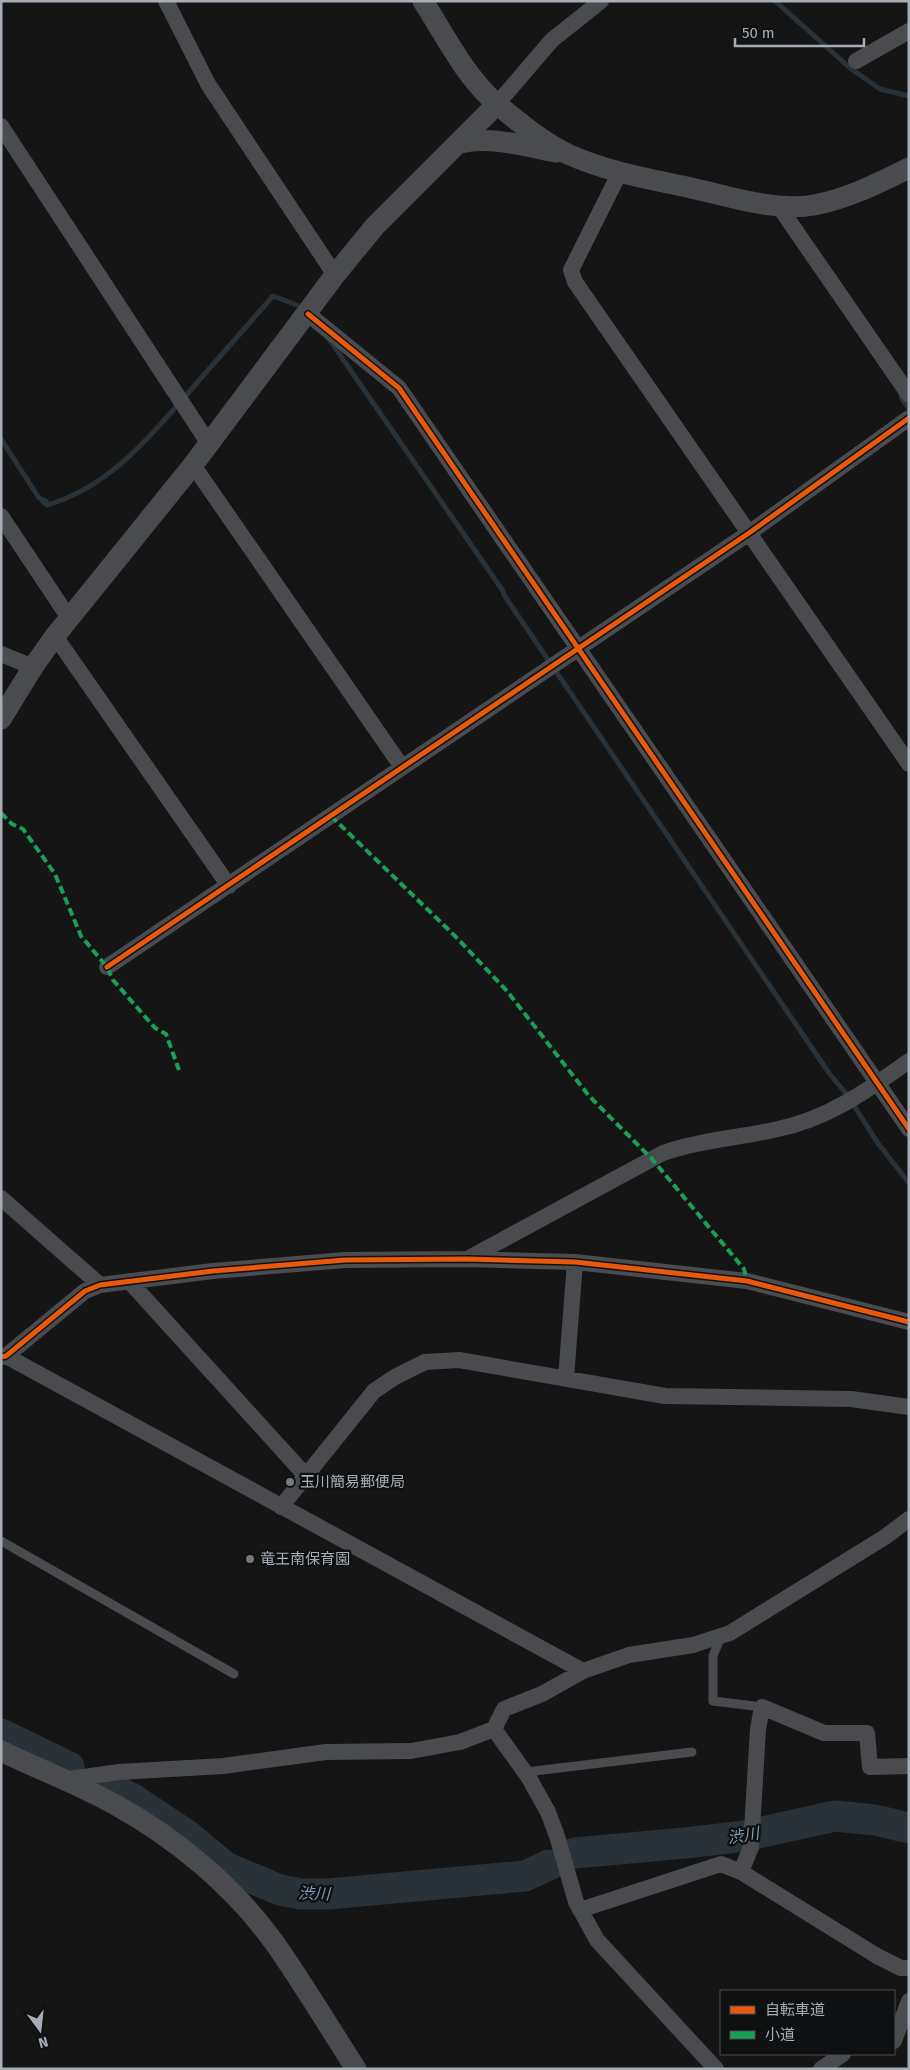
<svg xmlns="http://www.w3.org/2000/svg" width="910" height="2070" font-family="'Fira Sans','Noto Sans JP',sans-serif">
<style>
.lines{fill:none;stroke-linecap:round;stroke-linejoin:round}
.stream{stroke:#283238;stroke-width:5}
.river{stroke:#283238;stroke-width:31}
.service{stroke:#494b4e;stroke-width:9}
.minor{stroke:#494b4e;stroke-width:16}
.tertiary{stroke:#494b4e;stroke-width:21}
.quiet{stroke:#1a9f57;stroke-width:4;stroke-dasharray:8 4;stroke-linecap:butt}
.cycleway-casing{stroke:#0f1011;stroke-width:8}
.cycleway{stroke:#e8590c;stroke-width:5}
.poi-dot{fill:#73787e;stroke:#0f1011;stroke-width:2}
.labels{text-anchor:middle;stroke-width:4.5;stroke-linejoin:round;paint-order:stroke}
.poi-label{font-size:15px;fill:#a6adb7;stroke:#0f1011;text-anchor:start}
.water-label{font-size:16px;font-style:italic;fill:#7a9fb4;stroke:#0f1011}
</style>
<rect width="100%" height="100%" fill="#151515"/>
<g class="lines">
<path class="stream" d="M775,1L850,68L880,89L909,96
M329,339L503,591L504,595L829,1073L848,1096L877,1142L909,1183
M901,397L909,409
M1,439L39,498L46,501L43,502L47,505C111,487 154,432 195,385C221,355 247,326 273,296L297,305"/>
<path class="river" d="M1,1734L69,1767
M107,1786L131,1798L188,1836L225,1867L280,1890L301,1894H328L525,1876L549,1865
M575,1853L685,1843L745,1836L835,1816L875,1820L909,1828"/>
<path class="service" d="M1,1541L234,1674
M721,1636L713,1656V1701L762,1707
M526,1772L692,1752"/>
<path class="minor" d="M166,1L208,84L335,275
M856,61L909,31
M497,104L552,40L601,1
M1,126L209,444
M620,172L571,270L575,282L909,764
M778,205L909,395
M308,314L399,388L909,1129
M193,465L402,767
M1,516L69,618
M55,636L229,886
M1,654L33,667
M107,967L749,533L909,418
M1,1198L100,1285
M469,1258L663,1153C700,1140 739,1138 778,1129C828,1119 868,1090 909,1061
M129,1281L306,1476
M6,1356L583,1671
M1,1357L6,1356L85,1291L100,1285L213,1271L345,1260L467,1259L575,1262L747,1281L909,1322
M566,1378L575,1262
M281,1507L374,1391L395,1377L425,1362L459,1360L665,1396L851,1399L909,1407
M494,1729L529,1778L548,1812L557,1836L576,1902L597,1940L716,2069
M63,1780L119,1772L223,1766L326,1752L411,1751L460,1742L494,1729L504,1709L542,1694L583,1671L629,1655L693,1645L730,1633L885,1537L909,1519
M741,1872L751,1847L758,1729L762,1707L824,1733H867L870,1767L909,1766
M580,1910L721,1864L741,1872L877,1956L901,1968H909
M894,2041L909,2001
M821,2069L843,2054"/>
<path class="tertiary" d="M423,1C446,37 466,78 498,105C520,123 545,144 570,155C608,172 650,179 691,188C728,196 776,212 814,205C847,199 879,183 909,168
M457,144C488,135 524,146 556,152
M1,719L33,667L55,636L193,465L335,275L375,226L497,104
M1,1751C38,1769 78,1784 114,1804C176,1838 235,1887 276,1945C304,1985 329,2027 356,2069"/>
<path class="quiet" d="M1,813L12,824L23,829L55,874L81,936L107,967L113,980L155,1028L166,1034L179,1070
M331,816L455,936L507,991L589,1096L652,1159L744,1269L747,1281"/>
<defs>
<path id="cycleway" d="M308,314L399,388L909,1129
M107,967L749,533L909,418
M1,1357L6,1356L85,1291L100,1285L213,1271L345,1260L467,1259L575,1262L747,1281L909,1322"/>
</defs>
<use href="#cycleway" class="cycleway-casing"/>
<use href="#cycleway" class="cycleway"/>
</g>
<g class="poi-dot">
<circle cx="290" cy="1482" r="5"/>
<circle cx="250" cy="1559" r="5"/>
</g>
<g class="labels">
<g class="poi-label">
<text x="300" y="1487">玉川簡易郵便局</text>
<text x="260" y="1564">竜王南保育園</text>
</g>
<g class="water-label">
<text transform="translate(743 1835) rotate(-9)" y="6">渋川</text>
<text transform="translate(314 1893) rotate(2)" y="6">渋川</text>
</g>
</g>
<rect width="910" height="2070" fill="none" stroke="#a6adb7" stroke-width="5"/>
<rect x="720" y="1990" width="175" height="65" fill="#0f1011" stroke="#4b4f53"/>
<rect x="730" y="2006" width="25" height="8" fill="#e8590c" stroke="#4b4f53"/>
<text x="765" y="2015" font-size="15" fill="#a6adb7">自転車道</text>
<rect x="730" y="2031" width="25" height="8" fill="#1a9f57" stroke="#4b4f53"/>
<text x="765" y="2040" font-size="15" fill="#a6adb7">小道</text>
<g transform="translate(40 2030) rotate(165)" stroke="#0f1011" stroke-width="4" paint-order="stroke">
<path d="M0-4L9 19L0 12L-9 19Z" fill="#a6adb7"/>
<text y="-8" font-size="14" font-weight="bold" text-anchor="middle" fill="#a6adb7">N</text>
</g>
<path d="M735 38v8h129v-8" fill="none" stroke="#a6adb7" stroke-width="2.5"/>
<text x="742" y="38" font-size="15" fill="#a6adb7" stroke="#0f1011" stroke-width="4" paint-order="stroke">50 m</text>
</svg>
